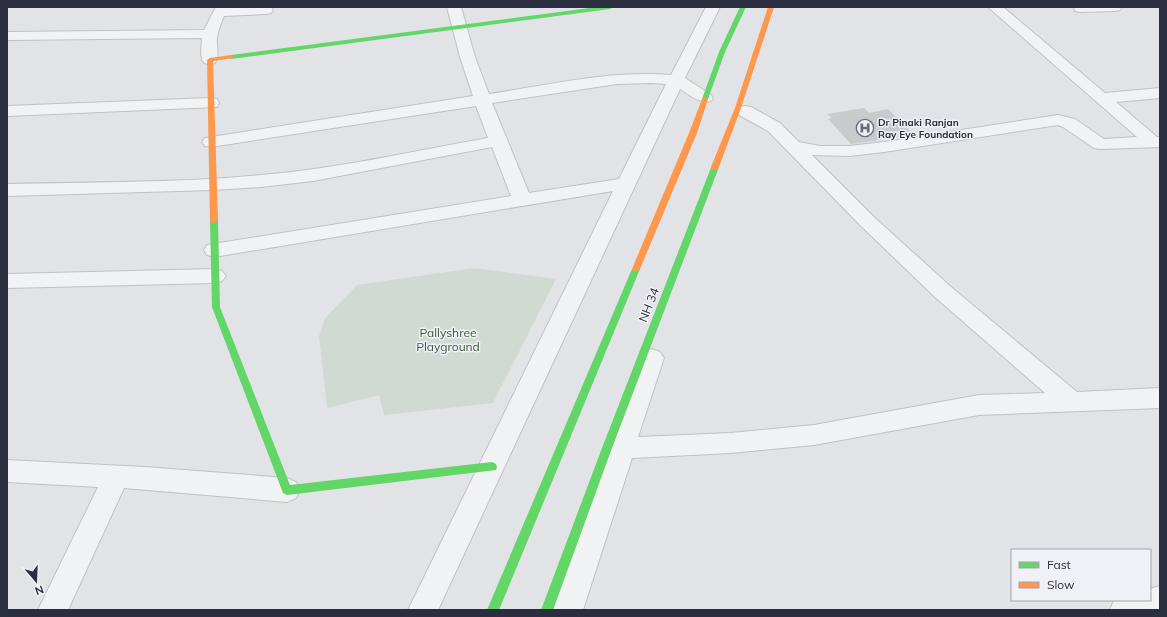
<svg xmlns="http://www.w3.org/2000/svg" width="1167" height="617" font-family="Mulish,sans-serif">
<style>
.green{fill:#d1dad2}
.building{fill:#c8cacd}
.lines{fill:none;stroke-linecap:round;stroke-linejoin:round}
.street-casing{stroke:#c0c1c4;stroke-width:2}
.street{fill:#f1f2f4;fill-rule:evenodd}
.fast{fill:#63d668;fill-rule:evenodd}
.slow{fill:#ff974d;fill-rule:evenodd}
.labels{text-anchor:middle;stroke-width:3;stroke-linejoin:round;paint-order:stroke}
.far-poi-label{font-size:10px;font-weight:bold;fill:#2a2e3f;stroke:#f0f1f6;text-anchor:start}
.street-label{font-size:12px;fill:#2a2e3f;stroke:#f0f1f6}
.park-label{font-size:12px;fill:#385a38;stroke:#f0f1f6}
</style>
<rect width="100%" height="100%" fill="#e2e3e6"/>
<path class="green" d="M474,268L556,279L493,403L384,415L379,395L327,408L319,336L325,318L357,285Z"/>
<path class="building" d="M864,108L869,113L888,109L914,135L851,144L828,119L832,118L827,114Z"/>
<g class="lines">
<defs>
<path id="street" d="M216,7H271L273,10L271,13L266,14L224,16C221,23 218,30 217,38C216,45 220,57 215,63L210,65L205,63L202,60L201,52L202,38L7,40V32L204,30Z
M447,7H461L475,57L489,94C549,85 610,70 671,75L706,7H720L685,78L711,95L713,98L711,101C699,104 690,95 680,89L438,610H408L613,191L214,257L207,255L204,250L207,245L511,196L492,147L313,181L261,187L213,190L7,196V184C91,182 177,183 261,175C337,169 413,151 488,138L476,106L211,147L205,146L202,142L205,138L211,137L473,96L460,57ZM651,83L666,84L619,179L529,193L492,103L617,84Z
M988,7H1003L1105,93L1160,88V98L1116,102L1157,137H1160V147L1100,149L1094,148L1063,127L1058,125L884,152L849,156L812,155L875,218L951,287L1077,392L1160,388V408L979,415L814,445L731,453L632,458L583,610H553L644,352L652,349L660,352L664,358L638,437L731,433L814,425L979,395L1045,393L935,297L861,226L768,131L739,115L737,111L739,107L745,106L751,107L780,123L799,142L820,146H849L884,142L1058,115L1075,119L1104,139L1137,137Z
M1074,7H1122L1120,10L1115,11L1080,12L1075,11Z
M211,98L217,99L219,103L217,107L7,116V106Z
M215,269L222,271L226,276L222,281L215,283L7,288V274Z
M7,460L145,467L287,478L296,482L300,490L296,498L287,502L124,488L68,610H38L98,487L7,482Z
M1160,586V610H1110L1114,600H1150V589Z"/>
</defs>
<use href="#street" class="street-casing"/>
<use href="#street" class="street"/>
<path class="fast" d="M597,7H613L610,9L231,59L228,57L231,55Z
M740,7H746L725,52L708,99L705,101L703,100L702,99L719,52Z
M712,165H718L719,167L612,448L553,610H541L602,448Z
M214,218L218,221L220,307L290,485L492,462L496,464L497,467L496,470L287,495L283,493L212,307L210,221Z
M636,266L640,269L499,610H487L632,269Z"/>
<path class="slow" d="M768,7H774L741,108L719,167L718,169H712L711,167L735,108Z
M231,55L233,56V58L213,61L218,221L214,224L210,221L207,60L210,58Z
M705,97L708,99L697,133L640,269L636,272L633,271L632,269L689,133L702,99Z"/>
</g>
<defs>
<symbol id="hospital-ring" viewBox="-11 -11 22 22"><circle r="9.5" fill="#f0f1f6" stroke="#6a6d79" stroke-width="1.5"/><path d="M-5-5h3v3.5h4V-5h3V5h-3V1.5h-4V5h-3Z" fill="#6a6d79"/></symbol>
</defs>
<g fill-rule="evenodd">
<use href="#hospital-ring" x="855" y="118" width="20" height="20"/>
</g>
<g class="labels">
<g class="far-poi-label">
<text x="878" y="126">Dr Pinaki Ranjan<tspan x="878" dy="12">Ray Eye Foundation</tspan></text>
</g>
<g class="street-label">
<text transform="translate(649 305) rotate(-69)" y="4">NH 34</text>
</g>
<g class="park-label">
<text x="448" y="337">Pallyshree<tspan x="448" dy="14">Playground</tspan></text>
</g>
</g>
<rect width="1167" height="617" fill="none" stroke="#2a2e3f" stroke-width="16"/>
<rect x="1011" y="549" width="140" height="52" fill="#f0f1f6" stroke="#a1a3ad"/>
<rect x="1019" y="562" width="20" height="6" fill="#63d668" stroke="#a1a3ad"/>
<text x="1047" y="569" font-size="12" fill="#2a2e3f">Fast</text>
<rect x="1019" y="582" width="20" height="6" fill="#ff974d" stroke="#a1a3ad"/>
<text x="1047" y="589" font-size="12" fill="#2a2e3f">Slow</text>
<g transform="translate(36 581) rotate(161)" stroke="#f0f1f6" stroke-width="3" paint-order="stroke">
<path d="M0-3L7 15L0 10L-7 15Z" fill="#2a2e3f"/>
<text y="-6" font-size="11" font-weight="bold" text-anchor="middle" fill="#2a2e3f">N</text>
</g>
</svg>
